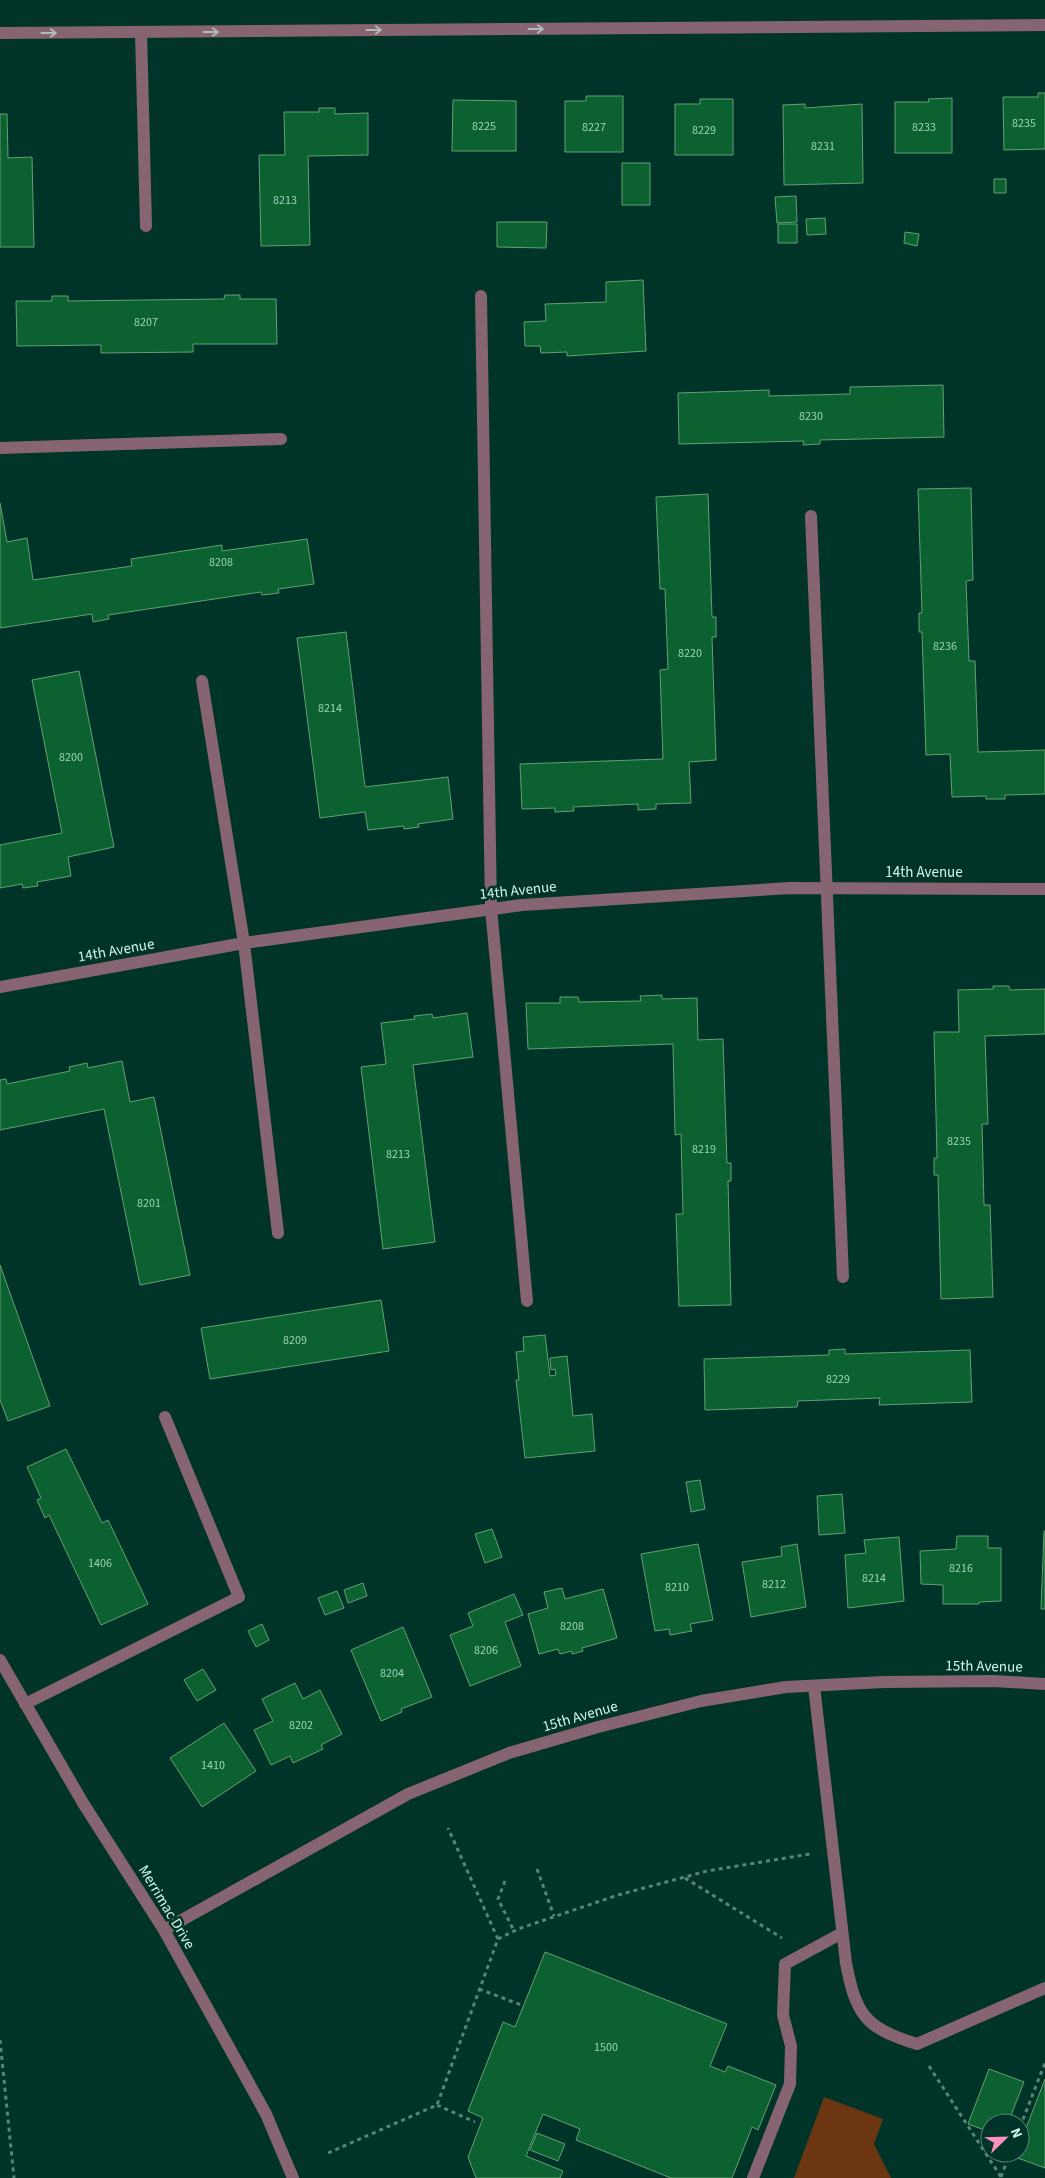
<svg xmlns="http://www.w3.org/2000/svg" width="1045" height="2178" font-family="'Source Sans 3',sans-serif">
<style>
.green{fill:#6b3611}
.building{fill:#0c6131;stroke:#62a174}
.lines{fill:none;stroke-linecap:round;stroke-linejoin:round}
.path{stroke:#578679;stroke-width:3;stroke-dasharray:4 4;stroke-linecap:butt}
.minor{stroke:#866472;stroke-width:12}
.oneway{stroke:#b1bcb9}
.labels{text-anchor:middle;stroke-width:5;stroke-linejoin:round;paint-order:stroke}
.number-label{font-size:12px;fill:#9dd2ba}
.street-label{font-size:15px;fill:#cdf7e8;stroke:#003428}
</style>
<rect width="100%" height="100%" fill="#003428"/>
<path class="green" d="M824,2097L883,2119L874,2144L891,2178H794Z"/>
<path class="building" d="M1038,93H1045V149L1004,150L1003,97H1038Z
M586,96H623V152H565V101H586Z
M952,98V153H895V102H929L928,99Z
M700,99H733V155H675V104H700Z
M453,100L516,101V151H452Z
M805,104V108L862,104L863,183L784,185L783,105Z
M319,108H335V114L368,113V155L308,156L310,245L261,246L259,155H285L284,112H319Z
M0,114H7L8,158L32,157L34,247H0Z
M622,163H650V205H622Z
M994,179H1006V193H994Z
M796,196L797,222L777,223L775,197Z
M825,218L826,234L807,235L806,219Z
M497,222H547L546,248L497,247Z
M778,224H797V243H778Z
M905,232L919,234L917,246L904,243Z
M643,280L646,351L567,356V352L541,353L540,346H525L524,322L546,321L545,304L606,302V282Z
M225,295H240V299H276L277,344H193V352L101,353V345L17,346L16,301H52V296H68V301L224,299Z
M943,385L944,437L820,440V444L803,445L804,441L679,444L678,393L769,390V396L850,394V387Z
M971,488L973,580L966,581L969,661H975L978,752L1045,750V794L1005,795V799H986V796L952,797L950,754L926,755L922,632H919V613H922L918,489Z
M708,494L712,617H716V637H712L716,760L689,762L691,803L656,804V809L638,810V804L573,807L574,811L555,812V808L522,809L520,764L663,759L660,670L668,669L665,589H660L656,497Z
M0,503L7,542L27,538L33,580L132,566L131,559L222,545V551L307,539L314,584L278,589L279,593L262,595L261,592L108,615L109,619L93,622L92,614L0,628Z
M346,632L365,787L448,777L453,819L418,824L419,827L404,829V826L368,830L365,812L320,818L297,638Z
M79,671L114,847L68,857L71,876L37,882L38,886L23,888L22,884L0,888V845L62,833L32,680Z
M993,986H1009L1010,990L1045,989V1034L985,1036L988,1124H982L984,1205H990L993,1297L941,1299L938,1175H934V1158H937L934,1032H959L958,990L993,989Z
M662,995V999L697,998L698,1040L723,1039L727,1163H731V1181H728L731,1305L679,1306L676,1214H683L681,1134L675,1135L673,1044L528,1049L526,1003H560V997H578L579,1002L641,1001L640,996Z
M467,1013L473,1057L413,1065L435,1242L383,1249L361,1067L386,1064L381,1023L415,1019L414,1016L432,1014L433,1018Z
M122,1061L130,1102L154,1097L190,1275L140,1285L104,1109L0,1130V1080L6,1079L7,1084L70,1071L69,1067L87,1063L88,1068Z
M0,1265L50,1406L8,1421L0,1400Z
M381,1300L389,1351L210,1379L201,1328Z
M545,1335L550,1376L556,1375L555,1369L551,1370L550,1358L567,1356L573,1416L592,1414L595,1451L525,1458L516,1380H519L516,1352L524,1351L523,1337Z
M845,1349V1354L970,1350L972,1402L879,1405L880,1398L798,1401L797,1407L705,1410L704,1359L829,1355V1350Z
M66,1449L102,1523L108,1520L148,1604L101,1625L49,1515L45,1518L37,1500L41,1498L27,1467Z
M700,1480L705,1509L691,1512L686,1482Z
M842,1494L845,1533L819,1535L817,1496Z
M492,1529L502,1557L485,1563L475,1534Z
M1044,1531H1045V1609H1041Z
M957,1536H988V1548H1001V1601L979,1602V1604H943V1585L921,1584L920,1551L956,1549Z
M899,1537L904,1601L848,1608L845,1555L866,1553L864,1540Z
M698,1544L713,1620L690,1624L692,1631L670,1635L669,1629L655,1631L641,1554Z
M797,1544L806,1607L751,1617L742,1562L782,1556L781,1547Z
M363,1583L367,1596L348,1603L344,1590Z
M562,1588L565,1599L603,1589L617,1638L582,1648L583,1651L572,1654V1651L560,1654L558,1649L539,1654L528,1614L548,1608L544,1592Z
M337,1591L344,1608L325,1615L318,1598Z
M514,1594L523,1615L505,1622L521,1666L470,1686L450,1635L473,1626L468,1613Z
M262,1624L269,1640L256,1647L248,1631Z
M403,1627L432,1697L401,1709L402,1712L381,1721L351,1650Z
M203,1669L216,1690L197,1701L184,1680Z
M295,1683L303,1699L320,1690L342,1734L321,1745L323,1749L293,1763L290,1756L271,1765L254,1730L273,1721L262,1699Z
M224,1723L256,1771L202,1807L170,1758Z
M545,1952L727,2024L710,2066L725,2072L728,2066L776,2085L758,2130L752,2127L732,2178H671L576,2140L580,2129L543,2114L526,2156L563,2171L560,2178H476L468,2157L483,2118L468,2111L503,2022L515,2027Z
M989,2069L1024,2082L1008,2123H990V2132L968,2124Z
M1045,2079V2168L1015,2157L1017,2153H1020V2144Z
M537,2133L565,2144L558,2161L530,2150Z"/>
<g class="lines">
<path class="path" d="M537,1869L554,1916
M685,1878L782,1938
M505,1881L498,1899L514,1931
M498,1939L518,1929L618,1895L707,1871L810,1854
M479,1989L524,2006
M0,2040L14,2178
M929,2066L1001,2177
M437,2105L475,2122
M1020,2127L1045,2063
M328,2153L437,2105L498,1939L448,1828
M1001,2177L1010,2153"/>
<path class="minor" d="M141,32L146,226
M0,33L1045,25
M481,296L491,908L527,1301
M0,448L281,439
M811,516L843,1277
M202,681L244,943L278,1233
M0,987L244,943L522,905L790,888L1045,889
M0,1660L83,1803L164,1930L266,2114L293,2178
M814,1686L846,1963C856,2015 865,2028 917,2044L1045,1988
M25,1704L239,1597L165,1417
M164,1930L408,1794L509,1753L598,1727L701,1701L786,1687L884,1682L994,1681L1045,1684
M753,2178L790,2084L791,2046L783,2015L785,1964L842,1933"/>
</g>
<defs><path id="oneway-shaft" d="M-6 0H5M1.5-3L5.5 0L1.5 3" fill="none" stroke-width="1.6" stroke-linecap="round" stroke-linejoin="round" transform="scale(1.25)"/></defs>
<g class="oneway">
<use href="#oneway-shaft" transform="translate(536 29)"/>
<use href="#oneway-shaft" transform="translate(374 30)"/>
<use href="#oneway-shaft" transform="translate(211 32)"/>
<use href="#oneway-shaft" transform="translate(49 33)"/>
</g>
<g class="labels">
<g class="number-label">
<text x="1024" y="127">8235</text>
<text x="484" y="130">8225</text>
<text x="594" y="131">8227</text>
<text x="924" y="131">8233</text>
<text x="704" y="134">8229</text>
<text x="823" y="150">8231</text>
<text x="285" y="204">8213</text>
<text x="146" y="326">8207</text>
<text x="811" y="420">8230</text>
<text x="221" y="566">8208</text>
<text x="945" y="650">8236</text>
<text x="690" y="657">8220</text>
<text x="330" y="712">8214</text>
<text x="71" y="761">8200</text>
<text x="959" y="1145">8235</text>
<text x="704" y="1153">8219</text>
<text x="398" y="1158">8213</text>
<text x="149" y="1207">8201</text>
<text x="295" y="1344">8209</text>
<text x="838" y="1383">8229</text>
<text x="100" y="1567">1406</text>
<text x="961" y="1572">8216</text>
<text x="874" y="1582">8214</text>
<text x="774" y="1588">8212</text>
<text x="677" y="1591">8210</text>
<text x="572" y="1630">8208</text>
<text x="486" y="1654">8206</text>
<text x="392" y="1677">8204</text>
<text x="301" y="1729">8202</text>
<text x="213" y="1769">1410</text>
<text x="606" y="2051">1500</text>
</g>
<g class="street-label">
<text x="924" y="877">14th Avenue</text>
<text transform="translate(518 890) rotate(-6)" y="5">14th Avenue</text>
<text transform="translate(116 950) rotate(-10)" y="5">14th Avenue</text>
<text transform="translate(984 1666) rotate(1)" y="5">15th Avenue</text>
<text transform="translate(580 1716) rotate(-16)" y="5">15th Avenue</text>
<text transform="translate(167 1907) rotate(59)" y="5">Merrimac Drive</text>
</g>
</g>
<g transform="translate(1005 2138) rotate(67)"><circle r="24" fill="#003428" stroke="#528275"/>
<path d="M0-4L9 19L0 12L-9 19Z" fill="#fc8fc1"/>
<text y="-8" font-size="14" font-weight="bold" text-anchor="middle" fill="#cdf7e8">N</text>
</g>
</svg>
